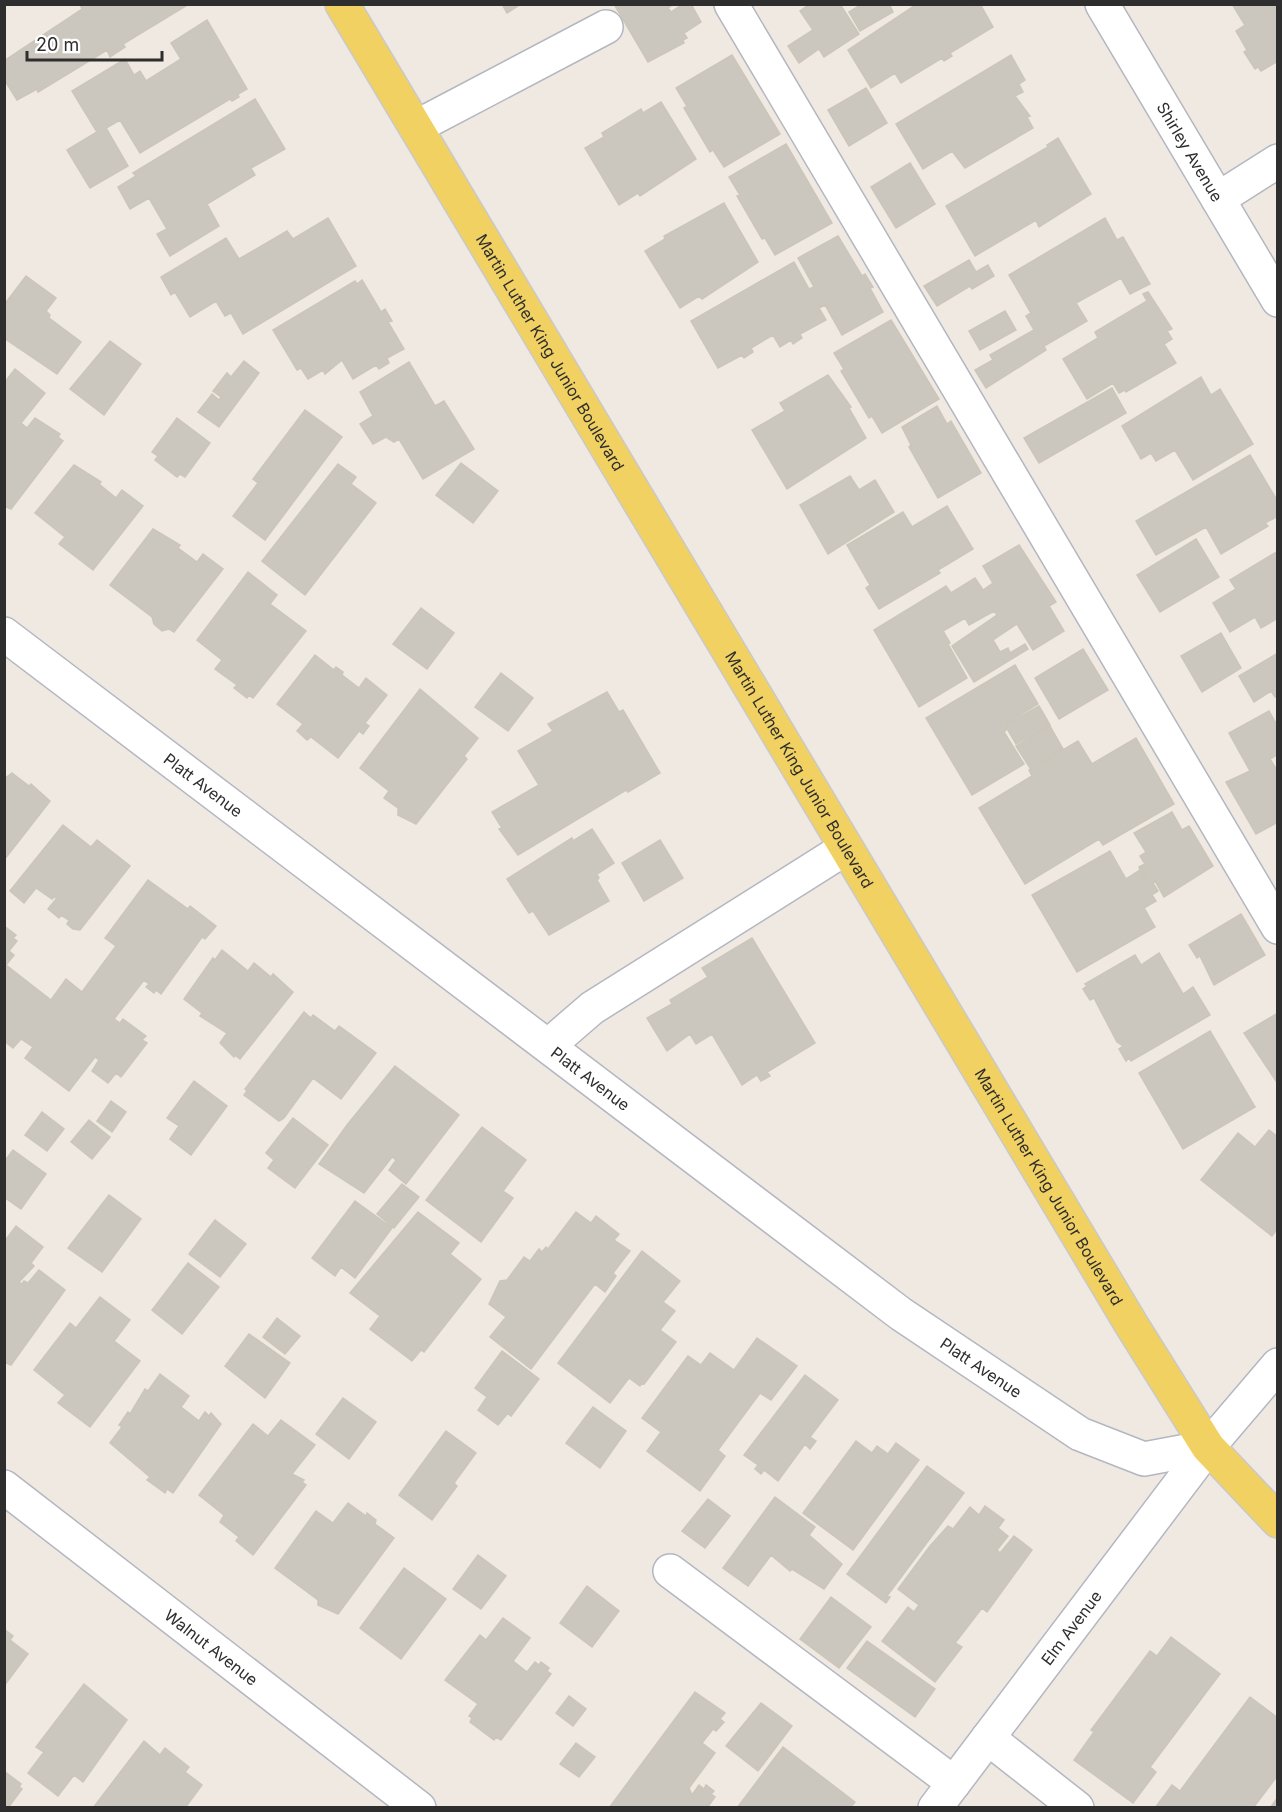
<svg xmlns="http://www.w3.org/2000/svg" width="1282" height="1812" font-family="Inter,sans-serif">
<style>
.building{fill:#cbc7bf;stroke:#cbc5ba;stroke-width:1.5}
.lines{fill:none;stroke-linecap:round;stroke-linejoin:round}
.minor-casing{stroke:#b4b7c1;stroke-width:36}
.major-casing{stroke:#c9c9c9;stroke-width:36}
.minor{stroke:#fff;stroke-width:33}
.major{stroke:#f2d163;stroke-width:33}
.labels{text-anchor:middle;stroke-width:4.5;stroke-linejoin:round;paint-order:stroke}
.street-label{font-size:16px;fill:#2e2e2e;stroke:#fff}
</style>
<rect width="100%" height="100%" fill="#efe9e1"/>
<path class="building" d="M80,4H189L123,44L125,47L110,57L107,50L38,92L37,89L17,100L4,79V61L82,9Z
M502,4H521L507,13Z
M614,4H674L668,8L671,12L683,4H691L701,22L684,33L687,38L683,40L684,43L648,62Z
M810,4H840L859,34L824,57L819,49L799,63L788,46L813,30L800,11Z
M862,4H889L893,12L860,31L849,12Z
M917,4H967L969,7L980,4L993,27L950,53L952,56L944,61L942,58L901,83L895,73L871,88L848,50Z
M1232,4H1278V61L1261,71L1258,67L1255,69L1244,52L1247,50L1236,31L1245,25Z
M207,20L247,89L238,94L239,97L232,101L230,99L140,153L120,120L106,128L128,166L90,188L67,150L97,132L72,91L125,59L134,75L140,71L146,81L181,59L171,43Z
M732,55L780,134L724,167L713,150L710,152L684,108L687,106L676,88Z
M1011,55L1025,80L1019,84L1023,92L1015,96L1030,116L1027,117L1033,128L965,168L952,151L923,169L896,124Z
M866,88L887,123L849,146L828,110Z
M255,99L285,149L251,168L255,175L207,204L219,226L170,256L157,234L167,229L149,198L130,209L118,187L136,176L133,173Z
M661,102L696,159L640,196L638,193L619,205L585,148L604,137L602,133L641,109L643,113Z
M1058,138L1091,194L1039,227L1036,220L975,256L946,206L1048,147L1047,145Z
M786,144L832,223L775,255L765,238L762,239L737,196L740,195L729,177Z
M910,163L935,204L896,228L871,187Z
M724,203L758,262L702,299L699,296L680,308L645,251L665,239L664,236Z
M328,218L356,266L243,334L231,313L225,316L216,301L190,317L175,292L171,295L161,277L226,238L239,259L287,231L293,239Z
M1105,218L1117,240L1123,237L1150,284L1130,294L1121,278L1076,303L1087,321L1044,346L1046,350L986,388L975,370L993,360L990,355L1034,330L1026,316L1031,313L1009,275Z
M838,236L862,276L865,274L873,287L870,288L883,312L842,335L825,305L819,308L826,320L800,334L802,338L793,344L791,340L780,347L773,335L751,348L753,352L744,358L742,355L718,368L691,321L794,262L809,289L814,287L798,258Z
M969,260L976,272L988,265L994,276L972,289L970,286L937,306L924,286Z
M26,276L56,298L46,311L50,315L49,318L81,342L57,374L4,338V305Z
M362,280L381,312L385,309L392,321L388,322L404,349L387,358L389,363L379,369L376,365L353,379L342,360L325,374L323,370L308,379L301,368L297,370L273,330L355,281L357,284Z
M1148,292L1172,329L1167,331L1172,339L1164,344L1176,363L1126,392L1125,390L1119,393L1113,383L1087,399L1063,359L1098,338L1095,332L1147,301L1143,294Z
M1005,311L1016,330L980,350L969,331Z
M891,320L939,399L882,433L872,416L869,418L841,371L844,369L834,353Z
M110,341L141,364L104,415L70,389Z
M244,361L259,373L219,427L198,412L212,394L219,400L221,397L213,391L227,373L231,377Z
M409,362L435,406L444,401L474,449L423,479L399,439L394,442L386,437L373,444L360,424L373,416L360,392Z
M15,369L45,393L21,423L27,428L35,418L60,434L58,437L63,441L11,509L4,506V383Z
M828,375L851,407L849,408L866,438L787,489L752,430L785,411L780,403Z
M1201,377L1211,395L1220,389L1253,444L1193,480L1175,450L1156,461L1151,453L1141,459L1122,426Z
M1112,388L1126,413L1039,463L1024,438Z
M937,406L947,424L951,421L981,473L938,498L909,447L911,445L902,427Z
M305,410L342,437L265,540L233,516L258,483L253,479Z
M177,418L210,443L185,477L180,474L177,477L155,460L158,456L152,452Z
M1250,455L1278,502V516L1265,523L1268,526L1221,554L1206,527L1156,555L1136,521Z
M461,463L498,491L473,523L436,495Z
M338,464L356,477L351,484L376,503L305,595L262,561Z
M74,465L101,482L99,484L116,498L122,490L143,506L93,570L59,544L65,537L35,513Z
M850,476L859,490L875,480L894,512L828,554L800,505Z
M947,506L973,549L938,570L940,573L879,609L866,588L870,585L847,545L903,512L912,527Z
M153,529L180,545L178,548L197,562L203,554L223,569L174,632L169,629L162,631L154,624L152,617L110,585Z
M1196,539L1219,577L1160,612L1137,575Z
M1019,545L1056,602L1049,606L1064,631L1033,650L1017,624L993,640L1000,652L1008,648L1010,653L1025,644L1028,649L974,682L952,646L997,615L994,611L969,625L965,618L943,631L950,643L948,644L967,678L919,707L874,630L946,586L951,593L975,578L983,590L993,583L983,566Z
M1278,551V618L1261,628L1255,617L1230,632L1213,603L1236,589L1230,580Z
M248,572L277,595L270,604L306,631L253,698L249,695L247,698L234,688L237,685L215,669L222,660L197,640Z
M421,608L454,633L427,669L393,644Z
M1221,633L1241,668L1202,692L1181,656Z
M1083,649L1108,690L1059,719L1035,678Z
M1278,653V695L1275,697L1271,691L1254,702L1239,676Z
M315,655L334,670L336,667L343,672L342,675L359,688L366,678L387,695L365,723L369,726L363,734L359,731L338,758L311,737L307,740L297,731L303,724L277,704Z
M1015,665L1038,704L1003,725L1006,730L1004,732L1024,764L972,795L926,718Z
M501,673L533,698L508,731L475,707Z
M420,689L478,738L464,756L467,759L416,824L398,815V808L384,798L389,791L360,768Z
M607,692L619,712L623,710L660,773L628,792L626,790L518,855L499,829L502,828L492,812L539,785L518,751L553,731L548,724Z
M1039,706L1050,725L1016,744L1005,725Z
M1269,711L1278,727V754L1270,759L1278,772V822L1256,834L1226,782L1250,771L1229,733Z
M1050,726L1063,749L1030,768L1016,746Z
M1136,738L1174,804L1103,845L1099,839L1025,884L979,808L1032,776L1029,770L1078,741L1092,764Z
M12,773L29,786L31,784L50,801L4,860V779Z
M1172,812L1182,830L1189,826L1213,866L1164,897L1155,881L1150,884L1140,870L1139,867L1145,864L1140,856L1146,852L1134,833Z
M63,825L91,847L97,840L130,866L80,930L73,929L67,924L69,920L61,915L59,918L48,909L57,898L54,897L52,899L36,888L24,903L10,891Z
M592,829L614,863L597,874L599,878L597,880L609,901L549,935L533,911L529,913L507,879L572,838L573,841Z
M660,840L683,878L644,901L622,863Z
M1110,851L1126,879L1140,870L1149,885L1153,883L1158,891L1152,895L1156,901L1144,908L1155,927L1077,972L1032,895Z
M148,880L188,909L190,906L216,926L205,939L202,937L161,994L156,990L154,993L146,987L149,984L144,980L114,1019L120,1023L123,1019L146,1036L142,1040L147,1043L121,1077L116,1073L108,1083L92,1071L99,1060L95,1057L69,1091L25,1058L33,1047L21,1039L13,1048L4,1041V926L16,935L13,938L17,941L9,951L14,955L6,965L51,1000L66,979L82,992L116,946L105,938Z
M1241,914L1265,955L1214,985L1200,956L1197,958L1189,945Z
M752,938L815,1043L767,1072L770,1076L761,1081L757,1075L742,1085L712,1034L696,1044L690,1034L667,1051L647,1018L672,1004L670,1000L708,977L702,968Z
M222,950L248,971L254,963L271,977L273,974L293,992L240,1059L235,1055L234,1057L220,1043L227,1033L200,1016L202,1013L184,999L213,958L215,960Z
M1159,953L1183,994L1193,987L1210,1015L1131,1061L1129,1058L1126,1061L1119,1049L1123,1046L1117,1042L1094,998L1090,1000L1083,989L1087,986L1085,984L1135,955L1141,965Z
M304,1012L311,1018L313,1015L335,1031L339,1026L376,1053L341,1099L313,1078L284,1118L279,1121L244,1095L247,1091L245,1089Z
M1278,1013V1084L1244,1033Z
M1210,1031L1255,1107L1183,1149L1139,1073Z
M395,1066L459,1115L406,1184L389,1170L396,1160L392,1157L364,1193L319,1164L347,1125Z
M194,1081L227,1106L191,1155L170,1139L179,1126L167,1118Z
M111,1101L126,1112L112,1132L97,1121Z
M42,1112L64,1129L47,1151L25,1135Z
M293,1118L328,1145L295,1188L268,1168L274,1160L266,1153Z
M89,1120L110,1137L92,1159L71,1142Z
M482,1127L526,1160L503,1191L513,1198L481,1242L426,1200Z
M1269,1130L1278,1137V1228L1272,1236L1201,1180L1238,1133L1255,1147Z
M13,1150L46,1174L21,1209L4,1197V1162Z
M402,1184L419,1197L394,1228L377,1214Z
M109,1195L141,1219L102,1272L68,1248Z
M355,1201L392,1228L355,1278L341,1267L335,1276L312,1258Z
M418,1212L459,1243L450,1254L481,1279L424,1352L421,1350L412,1361L370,1329L380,1316L350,1293Z
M576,1212L591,1223L596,1216L619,1234L614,1240L630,1251L613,1273L616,1276L605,1292L595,1284L531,1369L490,1337L506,1317L489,1304L500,1281L507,1280L524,1257L530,1261L539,1249L542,1252L546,1247L548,1249Z
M215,1220L246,1244L220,1277L189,1254Z
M16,1226L43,1247L31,1263L34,1266L19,1282L22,1284L24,1281L28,1283L39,1270L65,1290L11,1365L4,1362V1242Z
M642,1251L680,1281L663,1302L675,1311L660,1330L676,1342L644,1384L642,1383L640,1386L629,1378L610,1403L558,1363Z
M188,1263L219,1287L182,1334L152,1310Z
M100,1297L130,1320L114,1341L140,1361L90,1427L58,1403L65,1395L34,1370L70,1323L76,1328Z
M277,1318L300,1336L285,1354L263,1337Z
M249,1334L290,1363L265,1398L225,1366Z
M757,1338L797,1366L771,1400L760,1393L718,1450L725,1456L700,1491L647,1451L661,1432L642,1418L688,1356L701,1365L710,1353L734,1370Z
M502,1351L539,1379L511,1416L508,1413L498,1425L478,1410L487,1397L475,1388Z
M160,1374L189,1396L181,1407L199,1421L205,1412L209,1416L211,1413L221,1424L173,1493L167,1489L165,1493L147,1480L150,1477L110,1443L122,1427L119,1425L128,1412L130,1414L145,1389L148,1391Z
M805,1375L838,1400L810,1437L816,1441L810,1449L805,1444L778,1481L764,1470L761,1474L755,1469L758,1465L744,1455Z
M343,1398L376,1422L349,1459L316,1434Z
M593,1407L626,1431L600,1468L566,1443Z
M281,1420L315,1445L292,1474L304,1480L302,1482L306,1485L253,1555L236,1541L239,1537L220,1522L224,1515L199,1495L253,1424L268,1436Z
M446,1431L476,1453L454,1483L457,1486L432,1520L399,1495Z
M856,1441L872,1453L877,1446L888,1454L896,1443L919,1460L853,1550L803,1513Z
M927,1466L964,1493L887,1596L890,1597L886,1603L847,1574Z
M775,1497L815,1527L809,1535L842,1564L824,1589L792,1569L790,1571L771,1555L748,1586L723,1568Z
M708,1499L730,1516L705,1548L682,1531Z
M348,1503L366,1516L367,1513L376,1520L375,1524L394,1538L338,1614L318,1605V1600L275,1568L316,1511L333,1523Z
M985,1506L1004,1520L998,1528L1008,1536L997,1550L1000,1553L1014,1536L1032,1550L987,1612L982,1608L955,1643L962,1647L935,1682L882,1641L908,1607L914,1612L919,1605L898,1589L930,1546L948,1526L953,1529L970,1507L979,1515Z
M478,1555L506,1576L481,1609L453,1589Z
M404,1568L446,1599L401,1659L360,1628Z
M587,1586L619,1611L592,1647L560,1623Z
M831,1597L871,1627L839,1668L800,1639Z
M503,1618L530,1638L513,1661L527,1672L535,1662L539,1665L541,1662L549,1668L547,1671L551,1674L501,1740L496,1737L494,1740L470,1722L472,1718L469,1716L478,1704L445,1680L480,1635L486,1640Z
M4,1629L13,1636L10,1640L28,1654L4,1686Z
M1171,1637L1220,1674L1150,1767L1156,1772L1133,1803L1074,1760L1094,1732L1091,1730L1150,1651L1157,1656Z
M867,1641L935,1689L915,1717L847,1668Z
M84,1684L127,1720L83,1782L74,1775L58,1796L28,1773L44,1752L36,1747Z
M695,1692L725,1713L720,1719L724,1722L716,1731L713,1729L702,1743L715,1753L689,1788L692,1795L699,1785L704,1789L706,1785L714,1791L711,1794L715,1797L707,1808H609Z
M569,1696L586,1709L573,1726L556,1713Z
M1250,1697L1278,1718V1775L1253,1808H1155L1172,1785L1180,1791Z
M761,1703L792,1726L758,1771L726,1746Z
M144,1741L160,1755L165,1748L189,1767L185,1772L202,1785L185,1808H93Z
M576,1743L595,1757L579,1777L560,1764Z
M783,1747L855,1802L850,1808H737Z
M4,1771L21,1784L19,1787L22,1789L8,1808H4Z
M1278,1797V1808H1270Z"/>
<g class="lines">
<defs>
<g id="minor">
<path d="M731,4L1278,927"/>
<path id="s1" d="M1102,4L1278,300"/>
<path d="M416,127L606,27"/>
<path d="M1218,199L1278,161"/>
<path id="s2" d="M4,634L901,1314L1080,1434L1144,1459L1208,1447"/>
<path d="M548,1046L592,1008L846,848"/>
<path id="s3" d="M4,1487L419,1808"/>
<path d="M670,1571L954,1783"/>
<path d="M988,1738L1077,1808"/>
<path id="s4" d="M935,1808L1208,1447L1278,1365"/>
</g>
<g id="major">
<path id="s5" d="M342,4L1131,1324L1208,1447L1278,1521"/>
</g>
</defs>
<use href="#minor" class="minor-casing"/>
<use href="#major" class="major-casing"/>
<use href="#minor" class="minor"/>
<use href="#major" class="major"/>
</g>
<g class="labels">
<g class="street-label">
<text dy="6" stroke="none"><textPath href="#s1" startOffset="172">Shirley Avenue</textPath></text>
<text dy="6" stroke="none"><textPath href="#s5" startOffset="406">Martin Luther King Junior Boulevard</textPath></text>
<text dy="6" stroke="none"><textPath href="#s5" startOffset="892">Martin Luther King Junior Boulevard</textPath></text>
<text dy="6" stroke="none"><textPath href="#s2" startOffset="250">Platt Avenue</textPath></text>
<text dy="6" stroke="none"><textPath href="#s2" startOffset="736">Platt Avenue</textPath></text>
<text dy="6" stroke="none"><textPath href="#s5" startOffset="1378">Martin Luther King Junior Boulevard</textPath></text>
<text dy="6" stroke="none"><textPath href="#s2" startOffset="1222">Platt Avenue</textPath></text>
<text dy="6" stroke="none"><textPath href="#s4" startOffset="226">Elm Avenue</textPath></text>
<text dy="6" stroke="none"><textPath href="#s3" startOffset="262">Walnut Avenue</textPath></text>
</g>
</g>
<rect width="1282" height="1812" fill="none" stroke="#2e2e2e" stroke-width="12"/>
<path d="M27 51v9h135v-9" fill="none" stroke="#2e2e2e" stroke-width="3"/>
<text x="36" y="51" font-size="18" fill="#2e2e2e" stroke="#ffffff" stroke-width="4.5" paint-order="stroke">20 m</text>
</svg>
